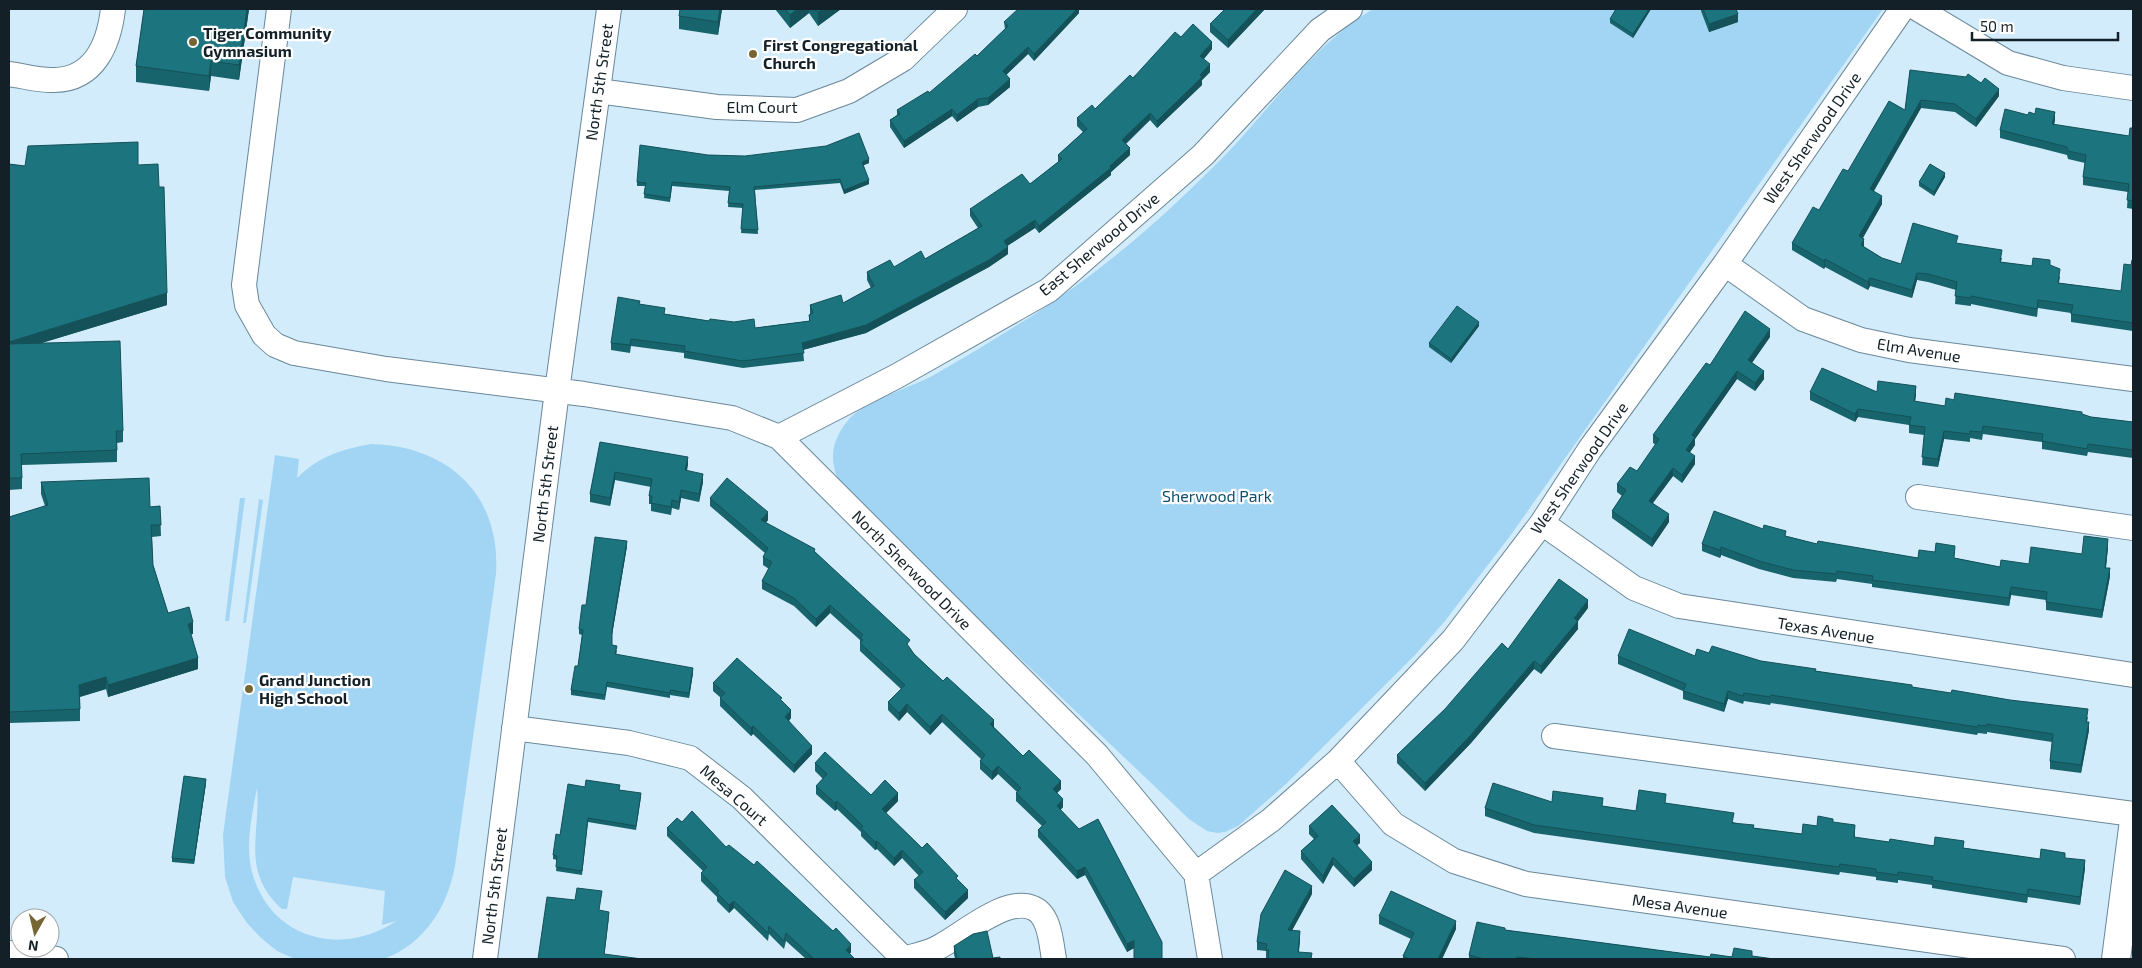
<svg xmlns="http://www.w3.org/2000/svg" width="2142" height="968" font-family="'Exo 2',sans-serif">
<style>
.green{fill:#a2d5f3;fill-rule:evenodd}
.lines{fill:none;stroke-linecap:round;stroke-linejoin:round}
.minor-casing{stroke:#6a8899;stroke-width:26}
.major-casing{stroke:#6a8899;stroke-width:30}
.minor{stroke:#fff;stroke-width:24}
.major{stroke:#fff;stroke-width:28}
.wall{fill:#18646c}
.shaded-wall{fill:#145158}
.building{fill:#1c747e;stroke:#145158}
.poi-dot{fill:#766634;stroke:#fff;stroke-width:2}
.labels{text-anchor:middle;stroke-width:4.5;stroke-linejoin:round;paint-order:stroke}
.poi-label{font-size:16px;font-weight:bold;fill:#132027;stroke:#fff;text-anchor:start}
.street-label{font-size:16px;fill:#132027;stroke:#fff}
.park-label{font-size:16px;fill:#0e4f6c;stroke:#fff}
</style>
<rect width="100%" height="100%" fill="#d2ecfc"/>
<path class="green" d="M1373,9H1883L1510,536L1445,621L1415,655L1286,784L1238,826L1225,832L1217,833L1207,831L1189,819L844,491C829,465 828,444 849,419C865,401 909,388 932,376C968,356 1003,334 1038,312C1109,266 1173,209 1231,149C1276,101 1316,43 1373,9Z
M371,444C448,446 501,494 496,574L455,866C447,908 425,943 384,959H295L277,951L261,938L247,923L233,902L225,877L223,835L275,455L299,459L297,478C318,457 342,449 371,444ZM257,788C261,835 240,870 282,909H287L293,877L385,891L382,925L396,921C341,958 270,939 252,872C245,846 252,814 257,788Z
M240,498H245L229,621H225Z
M259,499L263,500L246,623H243Z"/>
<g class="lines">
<defs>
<path id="minor" d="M279,9L244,285L247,305L264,335L275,345L294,353L386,369L584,394L732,418L779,437L1097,755L1196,874
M1918,9L2008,63L2063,78L2133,88
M9,74C24,76 40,81 55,80C95,79 109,43 113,9
M598,91L717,107L797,110L849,91L903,59L955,9
M1725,264L1803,319L1861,340L1909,350L2133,379
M779,437L897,376L1049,290L1203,155L1320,30L1350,9
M1918,497L2133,528
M1542,523L1634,588L1679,606L2133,675
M514,728L629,743L690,758L742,798L904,959
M1554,736L2133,814
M1338,761L1393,824L1454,861L1526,884L2063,959
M1196,874L1271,820L1338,761L1453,640L1542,523L1590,449L1725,264L1902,9
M1196,874L1210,959
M9,953L56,959
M485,959L557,391L609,9
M903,959C913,956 924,954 933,950C959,939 1004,895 1033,908C1050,915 1051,943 1054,959"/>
<path id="major" d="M2116,959L2133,828"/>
</defs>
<use href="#minor" class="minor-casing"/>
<use href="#major" class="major-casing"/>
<use href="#minor" class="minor"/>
<use href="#major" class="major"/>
</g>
<path class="wall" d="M144,9H249L239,80L211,76L209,91L136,82V66Z
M722,9L718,35L679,29V16Z
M775,9H841L818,26L809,13L790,28Z
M1079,9V13L1034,61L1028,54L1006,75L1010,87L988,105L978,107L957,122L952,116L904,148L890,127V120L897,115V110L929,93L977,56L1005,29L1004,22Z
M1225,9H1265L1228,48L1210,32V24Z
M1616,9H1651L1633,38L1610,23V19Z
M1701,9H1736L1738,22L1709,32L1701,11Z
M1181,37L1212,49L1204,59L1210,72L1202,80V85L1157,128L1150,120L1126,144L1130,155L1111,172V175L1039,233L1035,228L1007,246L1008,254L989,267L866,333L803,350L804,361L743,368L684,358V353L631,346L630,353L611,350V343L640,304L665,314L755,328L809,321V315L810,314V305L843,303L871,288L867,280V272L894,267L925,259L978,228L970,216V209L1030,184L1058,162V155L1083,132L1077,126V118L1095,109Z
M1910,70L1999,96L1976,127L1955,112L1921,108L1874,191L1882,204L1863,238L1864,247L1882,258L1901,264L1958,244L2002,258L2001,262L2032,266H2050L2060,277L2059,283L2121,291L2133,261V331L2071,322V313L2038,308L2037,317L1971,304V306L1955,304L1956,290L1928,282L1917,280L1912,298L1870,286L1868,290L1825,267L1824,269L1792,250V243L1819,210L1848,171L1905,110Z
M2028,115L2055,120L2054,125L2129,136L2133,128V209L2127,208L2128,192L2083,185V177L2085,163L2068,159L2067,155L2000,138V130Z
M708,155L869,163L863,165L869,184L844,194L840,183L755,190L758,234L741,233L743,208L728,207L729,191L672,186L670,202L644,198L645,186H637V182Z
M9,164L25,166L138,165L159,187L167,305L41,343L123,431V442L117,443V462L22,465V489L9,490Z
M1945,177L1934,196L1919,186V182Z
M1479,326L1451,363L1429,347V343Z
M1770,337L1752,363L1764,379L1755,391L1737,379L1695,439V445L1690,452L1695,464L1682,483L1673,476L1653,503L1669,522L1652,547L1612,518V511L1622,496L1617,492V484L1637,471L1656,445L1653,443V435L1710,365Z
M1810,392H1877L1916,394L1915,402L1945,406L2082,414L2091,417L2133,422V458L2088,452L2087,456L2042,449V442L1983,434L1982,440L1970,438V442L1944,439L1938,467L1922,465L1924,435L1909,433V425L1858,417L1855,422L1810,400Z
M600,442L688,464L687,471L703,482L699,502L681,498L679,510L672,508L671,515L651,511V504H649V496L651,487L615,480L610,506L590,502V494Z
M41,482L150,507L160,506L161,536L152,537L153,565L168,613L193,634H191L198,669L108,697L106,689L80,697V721L9,723V517L45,506L41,494Z
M710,498L768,520L766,523L815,552L910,648L914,654L943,681L994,727L1023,756L1061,789L1057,793L1063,807L1060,810L1134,948L1127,952L1085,875L1077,879L1038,837V830L1042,826L1016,801V793L1017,792L998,774L992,780L980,769V761L981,759L942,722L930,735L907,712L899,721L888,710V702L901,689L860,651V640L830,613L816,627L794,606L762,589V581L769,569L763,565V557L765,553L710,506Z
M1763,529L1786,536L1817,544L1918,558H1955L2000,567L2029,564L2082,554L2108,547L2106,568L2110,576L2102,618L2046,610V600L2011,595L2009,606L1872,587V584L1837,579L1836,582L1793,578L1759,569L1721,555L1720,558L1702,551V544Z
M627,546L612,635V645L617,651L616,655L693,673L689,698L670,695V698L607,687L605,700L571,695V690L578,666L582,635L579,634V629L586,605Z
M1588,608L1578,621V629L1541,674L1534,669L1471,743L1425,791L1397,763V755L1445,709Z
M1709,653L1761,661L1816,671L2088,717L2087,722L2089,730L2081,773L2050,769V761L2052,742L1987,732V734L1978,733L1977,735L1771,703L1770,705L1744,701L1743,704L1728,699L1724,712L1683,699V691L1618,664V656H1695Z
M713,683L782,701L791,718L789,721L812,754L794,773L753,734L751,736L720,706V698H721L713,691Z
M815,763L871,795L898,801L886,813L922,848L958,880L968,898L945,920L914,888V880L919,876L902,858L894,866L877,849L875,850L861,836V832L837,809L835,811L816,794V786L823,779L815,771Z
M206,783L194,864L172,862V858Z
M585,787L620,790L641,797L636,830L588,822L582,875L556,871L557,860L553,859V855L560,835Z
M1552,802L1603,806L1636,811L1666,803L1754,828L1802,834L1817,826L1833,822L1855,833V838L1889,842L1964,848L2040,859L2065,858L2085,868L2080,905L2028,897L2027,903L1932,888V885L1898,880V883L1876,880V877L1840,872L1839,875L1534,833L1485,816V808Z
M682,822L726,847L851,952L850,954L855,959H806L786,941L784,949L769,934L768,941L734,908L729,913L717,901V897L701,881V873L703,871L667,836V828Z
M1309,826L1360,843L1357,845L1372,870L1354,887L1333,865L1323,884L1301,859V851L1314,839L1309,834Z
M1312,894L1292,930L1300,939L1299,952L1312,959L1266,958V951L1257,950V942Z
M1379,916L1456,929L1442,959H1403V956L1411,939L1379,924Z
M1505,930L1710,957L1752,956L1774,959H1469V955Z
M954,946L993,958L1000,959H955L954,954Z"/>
<path class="shaded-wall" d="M247,9H249L239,80V65Z
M720,9H722L718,35V22Z
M797,9H809V13L790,28V15Z
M823,9H841L818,26V12Z
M1077,9H1079V13L1034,61V54Z
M1257,9H1265L1228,48V40Z
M1649,9H1651L1633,38V34Z
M1738,14V22L1709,32V24Z
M1212,42V49L1200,63V56Z
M1028,47V54L1003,78V71Z
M211,61V76L209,91V76Z
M1210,64V72L1202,80V85L1157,128V121Z
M1010,79V87L988,105V98Z
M1999,89V96L1976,127V119Z
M978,99V107L957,122V115Z
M1921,100V108L1870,197V189Z
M952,109V116L904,148V141Z
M2055,112V120L2052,132V124Z
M1150,113V120L1122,147V140Z
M1130,148V155L1111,172V175L1039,233V226Z
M869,159V163L862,166V162Z
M1945,173V177L1934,196V192Z
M869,180V184L844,194V190Z
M1882,196V204L1859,244V236Z
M1035,220V228L1004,248V241Z
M1864,239V247L1861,245Z
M1008,247V254L989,267L866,333L802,350V343Z
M1825,259V267L1824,269V261Z
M1917,273V280L1912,298V290Z
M1870,278V286L1868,290V282Z
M167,293V305L9,353V342Z
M1479,322V326L1451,363V359Z
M1770,329V337L1748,368V360Z
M1737,371V379L1695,439V445L1686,458V450L1692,435Z
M1764,371V379L1755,391V383Z
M1916,386V394L1914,409V401Z
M1858,409V417L1855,422V414Z
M1944,431V439L1938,467V459Z
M1695,456V464L1682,483V475Z
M688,457V464L685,478V470Z
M1673,468V476L1649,508V501Z
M615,472V480L610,506V498Z
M703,474V482L699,502V494Z
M681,490V498L679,510V502Z
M768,512V520L761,528V520Z
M1669,514V522L1652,547V539Z
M2108,539V547L2105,576V568Z
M627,541V546L612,635V630Z
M1721,547V555L1720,558V550Z
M2110,568V576L2102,618V610Z
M2011,587V595L2009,606V598Z
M1588,600V608L1578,621V629L1541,674V666L1574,618Z
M830,605V613L816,627V619Z
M193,622V634L188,635V624Z
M198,658V669L108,697V685Z
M1534,661V669L1471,743L1425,791V783Z
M693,668V673L689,698V693Z
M106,677V689L79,697V685Z
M1728,691V699L1724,712V704Z
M907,704V712L899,721V713Z
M791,710V718L785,725V717Z
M942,714V722L930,735V727Z
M994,720V728L990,724Z
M2089,722V730L2081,773V765Z
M753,726V734L751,736V728Z
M812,746V754L794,773V765Z
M998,766V774L992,780V772Z
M206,779V783L194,864V860Z
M1061,781V789L1053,797V789Z
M898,793V801L882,817V809Z
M1063,799V807L1057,814V806Z
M837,801V809L835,811V803Z
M1360,835V843L1353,849V841Z
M877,841V849L875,850V842Z
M902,850V858L894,866V858Z
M1333,857V865L1323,884V876Z
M2085,860V868L2080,905V897Z
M1372,862V870L1354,887V879Z
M1085,867V875L1077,879V871Z
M1312,886V894L1288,938V930Z
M968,890V898L945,920V912Z
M734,901V908L729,913V905Z
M609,912V917L604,959V954Z
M1456,921V929L1442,959H1438Z
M1300,931V939L1298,959V952Z
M1134,940V948L1127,952V944Z
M851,944V952L846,958V950Z"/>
<path class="building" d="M144,9H247L239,65L211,61L209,76L136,66Z
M680,9H720L718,22L679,16Z
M785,9H797L790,15Z
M816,9H823L818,12Z
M1018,9H1077L1034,54L1028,47L1003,71L1010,79L988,98L978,99L957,115L952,109L904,141L890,120L900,114L897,110L928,91L929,93L975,54L977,56L1008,26L1004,22Z
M1225,9H1257L1228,40L1210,24Z
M1616,9H1649L1633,34L1610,19Z
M1703,9H1736L1738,14L1709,24Z
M1193,24L1212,42L1200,56L1210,64L1200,75L1202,77L1157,121L1150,113L1122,140L1130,148L1110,166L1111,168L1039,226L1035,220L1004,241L1008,247L989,260L866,325L802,343L804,353L743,361L684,351L685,346L631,339L630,345L611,343L618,297L640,301L639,304L665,308L664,314L709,321L710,319L734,322L754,319L755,328L810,321L809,315L813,313L810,305L841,295L843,303L874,286L867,272L890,260L894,267L921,251L925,259L982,226L970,209L1022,174L1030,184L1062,159L1058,155L1087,129L1077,118L1092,105L1095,109L1130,75L1133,78L1175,32L1181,37Z
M1910,70L1966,77L1968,74L1981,83L1985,78L1999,89L1976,119L1955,104L1921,100L1870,189L1882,196L1859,236L1864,239L1861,245L1882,258L1901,264L1913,223L1958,236L1956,243L2002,250L2000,262L2032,266L2033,258L2050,260V265L2060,269L2058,283L2121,291L2124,264L2131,265L2132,260L2133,261V323L2071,314L2073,305L2038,300L2037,309L1971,296V298L1955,296L1957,282L1928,274L1917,273L1912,290L1870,278L1868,282L1825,259L1824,261L1792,243L1813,207L1819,210L1843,169L1848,171L1889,101L1905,110Z
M2036,108L2055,112L2052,124L2129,136L2130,128H2133V201L2127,200L2129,184L2083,177L2086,155L2068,151L2067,147L2000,130L2005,109L2028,115L2029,112L2035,114Z
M859,133L869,159L862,162L869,180L844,190L840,179L754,187L758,230L741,229L743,204L728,203L730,187L672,182L670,198L644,194L646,183L637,182L640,145L708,155L745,156L826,146Z
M138,142V165L158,164L159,187H164L167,293L9,342V164L25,166L28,146Z
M1930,164L1945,173L1934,192L1919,182Z
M1457,306L1479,322L1451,359L1429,343Z
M1745,311L1770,329L1748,360L1764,371L1755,383L1737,371L1692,435L1695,437L1686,450L1695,456L1682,475L1673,468L1649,501L1669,514L1652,539L1612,511L1626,490L1617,484L1630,467L1637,471L1659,439L1653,435L1706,363L1710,365Z
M120,341L123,431H116L117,450L21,454L22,478H9V344Z
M1822,368L1877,392L1878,381L1916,386L1914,401L1945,406L1946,398L1954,400L1955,393L2082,412V414L2091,417L2133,422V450L2088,444L2087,449L2042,441L2043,434L1983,426L1982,432L1970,431V434L1944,431L1938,459L1922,457L1925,427L1909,425L1911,417L1858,409L1855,414L1810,392Z
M600,442L688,457L685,470L703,474L699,494L681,490L679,502L672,500L671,507L651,503L652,496H649L652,479L615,472L610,498L590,494Z
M149,478L150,507L160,506L161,525H151L153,565L168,613L189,607L193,622L188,624L198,658L108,685L106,677L79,685L80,709L9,712V517L48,505L41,482Z
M727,478L768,512L761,520L815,549L814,551L910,640L907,644L914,654L943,681L947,677L994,720L990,724L1023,756L1029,750L1061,781L1053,789L1063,799L1057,806L1079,829L1098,819L1162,942V959H1134V940L1127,944L1085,867L1077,871L1038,830L1046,822L1016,793L1021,788L998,766L992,772L980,761L985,755L942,714L930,727L907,704L899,713L888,702L905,685L860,643L863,640L860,638L863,635L830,605L816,619L794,598L762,581L772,562L763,557L768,548L710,498Z
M1714,511L1763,529L1764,525L1786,531L1785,536L1817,544L1818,541L1918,558L1919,550L1935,552L1936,543L1955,546L1954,558L2000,567L2001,560L2029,564L2031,547L2082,554L2084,536L2108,539L2105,568H2110L2102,610L2046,602L2047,592L2011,587L2009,598L1872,580L1873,576L1837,571L1836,574L1793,570L1759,561L1721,547L1720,550L1702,544Z
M595,537L627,541L612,630V645L617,646L615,654L693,668L689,693L670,690V693L607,682L605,695L571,690L575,666H578L583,630L579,629L582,605H586Z
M1559,579L1588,600L1574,618L1578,621L1541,666L1534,661L1471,735L1425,783L1397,755L1445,709L1502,643L1508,649Z
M1629,629L1695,656L1697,649L1709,653L1712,646L1761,661L1816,669L1815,671L1912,685V687L1951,693L1952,690L2010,700L2088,709L2086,722H2089L2081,765L2050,761L2053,734L1987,724V726L1978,725L1977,727L1771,695L1770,697L1744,693L1743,696L1728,691L1724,704L1683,691L1686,684L1618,656Z
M737,658L782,698L780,699L791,710L785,717L812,746L794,765L753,726L751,728L720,698L725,693L713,683Z
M825,752L871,795L885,780L898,793L882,809L922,848L927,843L958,876L956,878L968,890L945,912L914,880L923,872L902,850L894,858L877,841L875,842L861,828L863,826L837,801L835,803L816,786L827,774L815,763Z
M184,776L206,779L194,860L172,858Z
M586,780L620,785L619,790L641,793L636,826L588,818L582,871L556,867L557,856L553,855L556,834L560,835L568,784L585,787Z
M1493,783L1552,802L1553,791L1603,798L1602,806L1636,811L1639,790L1666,794L1665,803L1734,813L1732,823L1754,825L1753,828L1802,834L1803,824L1817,826L1818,816L1833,819V822L1855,825L1854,837L1889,842L1890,839L1934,846L1935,837L1964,841L1963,848L2040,859L2041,849L2065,853V858L2085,860L2080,897L2028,889L2027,895L1932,880L1933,877L1898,872V875L1876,872V869L1840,864L1839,867L1534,825L1485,808Z
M1332,805L1360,835L1353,841L1372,862L1354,879L1333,857L1323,876L1301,851L1318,836L1309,826Z
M692,811L726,847L729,845L754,865L757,861L833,931L836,928L851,944L846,950L855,959H814L786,933L784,941L769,926L768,933L734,901L729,905L717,893L719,891L701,873L707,867L667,828L677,818L682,822Z
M1285,870L1312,886L1288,930L1300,931L1298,952L1312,953L1311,959H1268L1269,950H1266L1267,944L1257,942L1261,914Z
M577,888L602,891L599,910L609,912L604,954L642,959H538L547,897L575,900Z
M1391,891L1456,921L1438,959H1409L1403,956L1414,933L1379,916Z
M1477,922L1505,928V930L1710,957L1711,954L1732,957L1734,948L1752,951V956L1774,959H1537L1517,957V959H1484L1469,955Z
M987,931L993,958L1000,957V959H960V958L957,959L954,946L973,934Z"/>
<g class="poi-dot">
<circle cx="193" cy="42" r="5"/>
<circle cx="753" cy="54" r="5"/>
<circle cx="249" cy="689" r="5"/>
</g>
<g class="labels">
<g class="poi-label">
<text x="203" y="39">Tiger Community<tspan x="203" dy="18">Gymnasium</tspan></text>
<text x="763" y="51">First Congregational<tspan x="763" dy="18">Church</tspan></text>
<text x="259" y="686">Grand Junction<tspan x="259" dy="18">High School</tspan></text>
</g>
<g class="street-label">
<text transform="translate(599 82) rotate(-82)" y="6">North 5th Street</text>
<text x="762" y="113">Elm Court</text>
<text transform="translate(1812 138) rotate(-55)" y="6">West Sherwood Drive</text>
<text transform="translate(1099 244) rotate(-40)" y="6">East Sherwood Drive</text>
<text transform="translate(1919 350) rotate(9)" y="6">Elm Avenue</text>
<text transform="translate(1579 468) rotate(-55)" y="6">West Sherwood Drive</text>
<text transform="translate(545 484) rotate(-83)" y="6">North 5th Street</text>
<text transform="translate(912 570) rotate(45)" y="6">North Sherwood Drive</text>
<text transform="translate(1826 630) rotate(9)" y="6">Texas Avenue</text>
<text transform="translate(734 795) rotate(41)" y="6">Mesa Court</text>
<text transform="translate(494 886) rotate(-83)" y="6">North 5th Street</text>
<text transform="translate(1680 906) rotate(8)" y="6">Mesa Avenue</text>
</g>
<g class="park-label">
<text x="1217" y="502">Sherwood Park</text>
</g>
</g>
<rect width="2142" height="968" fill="none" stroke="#132027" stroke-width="20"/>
<g transform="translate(35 933) rotate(188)"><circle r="24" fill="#ffffff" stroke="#a1a6a9"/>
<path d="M0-4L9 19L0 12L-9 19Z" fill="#766634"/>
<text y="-8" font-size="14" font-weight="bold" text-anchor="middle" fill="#132027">N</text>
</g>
<path d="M1972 32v8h146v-8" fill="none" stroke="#132027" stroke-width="2.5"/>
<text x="1980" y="32" font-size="15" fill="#132027" stroke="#ffffff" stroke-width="4" paint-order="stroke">50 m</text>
</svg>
